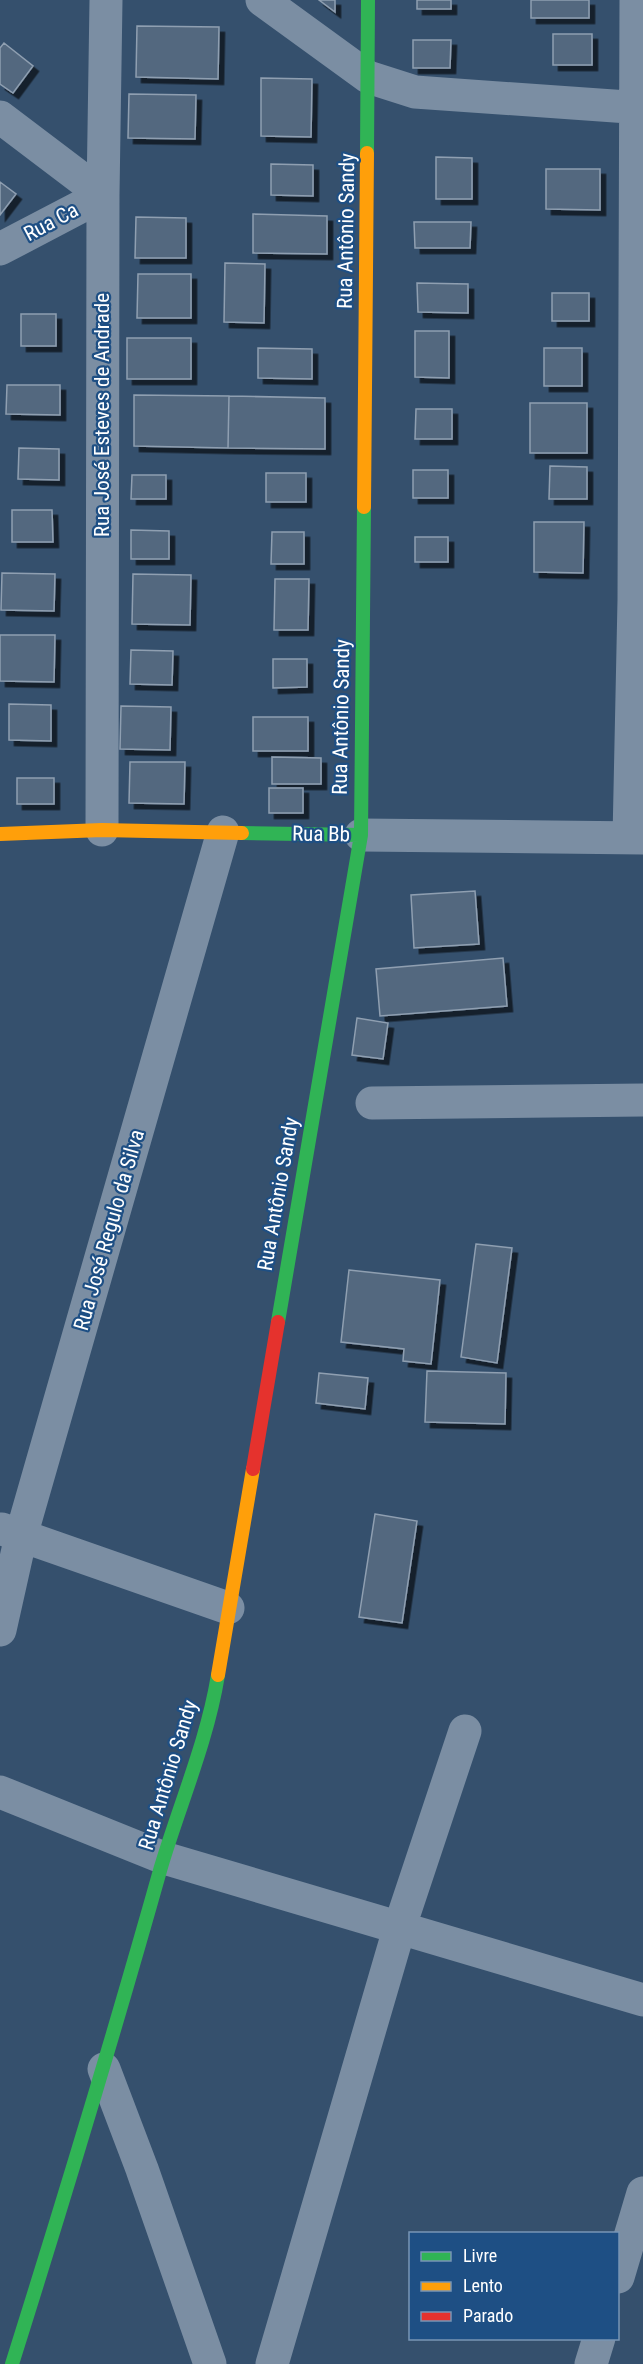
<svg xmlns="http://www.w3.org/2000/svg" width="643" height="2364" font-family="'Roboto Condensed',sans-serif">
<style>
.building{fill:#53687f;stroke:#8f9fb1;stroke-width:1.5;filter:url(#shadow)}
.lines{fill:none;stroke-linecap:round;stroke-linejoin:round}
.street{stroke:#7b8ea3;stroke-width:33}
.fast{stroke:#30b455;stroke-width:14}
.slow{stroke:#ff9f0a;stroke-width:14}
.jam{stroke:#e5322d;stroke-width:14}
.labels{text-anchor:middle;stroke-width:4.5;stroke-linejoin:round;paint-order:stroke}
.street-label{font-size:21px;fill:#fff;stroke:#1e4f84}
</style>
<defs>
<filter id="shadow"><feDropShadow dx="5.5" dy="5.5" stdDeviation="0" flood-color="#0009"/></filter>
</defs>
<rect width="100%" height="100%" fill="#35506d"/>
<path class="building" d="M319,0H335V12Z
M417,0H451V9H417Z
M531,0H589V18H531Z
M137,26L219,27L218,79L136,77Z
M553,34H592V65H553Z
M413,40H451L450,68H413Z
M4,43L33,66L13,93L0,84V48Z
M261,78L312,79L311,137L261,136Z
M129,94L196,95L195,139L128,138Z
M436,157L472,158V199H436Z
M271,164L313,165V196L271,195Z
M546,169H600V210L546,209Z
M0,182L16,194L0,215Z
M253,214L327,216V254L253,253Z
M136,217L186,218V258H135Z
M414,222H471L470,248H415Z
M225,263L265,264L264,323L224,322Z
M138,274H191V318H137Z
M417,283L468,284V313L418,312Z
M552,293H589V321H552Z
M21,314H56V346H21Z
M415,331H449V378L415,377Z
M127,338H191V379H127Z
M258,348L312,349V379L258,378Z
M544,348H582V386H544Z
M7,385H60V415L6,414Z
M134,395L229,396L228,448L134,446Z
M229,396L325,398V449L228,448Z
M530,403H587V453H530Z
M416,409H452V439H415Z
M19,448L59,449V480L18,479Z
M550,466L587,467V499H549Z
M413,470H448V498H413Z
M266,473H306V502H266Z
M132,475H166V499H131Z
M12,510H52L53,542H12Z
M534,522H584L583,573L534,572Z
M131,530L169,531V559H131Z
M272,532H304V564H271Z
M415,537H448V562H415Z
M2,573L55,574L54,611L1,610Z
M133,574L191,575L190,625L132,624Z
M275,579H309L308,630H274Z
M0,635H55L54,682L0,681Z
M131,650L173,651L172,685L130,684Z
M273,659H307V687L273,688Z
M9,704L51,705V741L9,740Z
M121,706L171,707L170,750L120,749Z
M253,717H308V751H253Z
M272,757L321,758V784H272Z
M130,762H185L184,804L129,803Z
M17,778H54V804H17Z
M269,788H303V813H269Z
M475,891L479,944L414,948L411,895Z
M503,958L507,1006L380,1016L376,969Z
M357,1018L388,1023L383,1059L352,1055Z
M476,1244L512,1248L497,1363L461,1357Z
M349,1270L440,1280L431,1364L403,1361L404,1349L341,1342Z
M427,1371L506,1373L505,1424L425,1422Z
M319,1373L368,1378L365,1409L316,1403Z
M375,1514L417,1521L402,1623L359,1617Z"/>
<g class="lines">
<path class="street" d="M262,0L368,77L415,92L643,108
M0,117L103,195L0,249
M102,830L103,195L106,0
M361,835L643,838
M629,838L634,600L636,0
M372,1103L643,1100
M2,1529L228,1608
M0,1630L21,1536L223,832
M0,1792L164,1858L643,2000
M104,2069L142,2169L210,2364
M618,2277L643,2193
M272,2364L400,1926L465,1731
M591,2364L599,2338"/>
<path class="fast" d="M367,153L368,0
M242,833L361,835
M278,1322L361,835L364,507
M12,2364C64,2199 114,2034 161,1867C180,1803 207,1742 218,1675"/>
<path class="slow" d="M364,507L367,153
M0,834L102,830L242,833
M218,1675L253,1469"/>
<path class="jam" d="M253,1469L278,1322"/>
</g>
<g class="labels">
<g class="street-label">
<text transform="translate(51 222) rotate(-28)" y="7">Rua Ca</text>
<text transform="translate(346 231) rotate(-89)" y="7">Rua Antônio Sandy</text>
<text transform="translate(102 415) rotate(-90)" y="7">Rua José Esteves de Andrade</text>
<text transform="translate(341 717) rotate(-89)" y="7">Rua Antônio Sandy</text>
<text transform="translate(321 834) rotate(1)" y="7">Rua Bb</text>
<text transform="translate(278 1194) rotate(-80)" y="7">Rua Antônio Sandy</text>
<text transform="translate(109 1230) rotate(-74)" y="7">Rua José Regulo da Silva</text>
<text transform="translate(168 1775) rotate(-73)" y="7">Rua Antônio Sandy</text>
</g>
</g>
<rect x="409" y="2232" width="210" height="108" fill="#1e4f84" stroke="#7895b5" stroke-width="1.5"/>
<rect x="421" y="2252" width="30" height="9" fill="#30b455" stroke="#7895b5" stroke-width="1.5"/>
<text x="463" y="2262" font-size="18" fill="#ffffff">Livre</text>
<rect x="421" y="2282" width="30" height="9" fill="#ff9f0a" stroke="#7895b5" stroke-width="1.5"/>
<text x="463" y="2292" font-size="18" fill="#ffffff">Lento</text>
<rect x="421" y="2312" width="30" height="9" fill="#e5322d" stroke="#7895b5" stroke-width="1.5"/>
<text x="463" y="2322" font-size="18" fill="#ffffff">Parado</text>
</svg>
